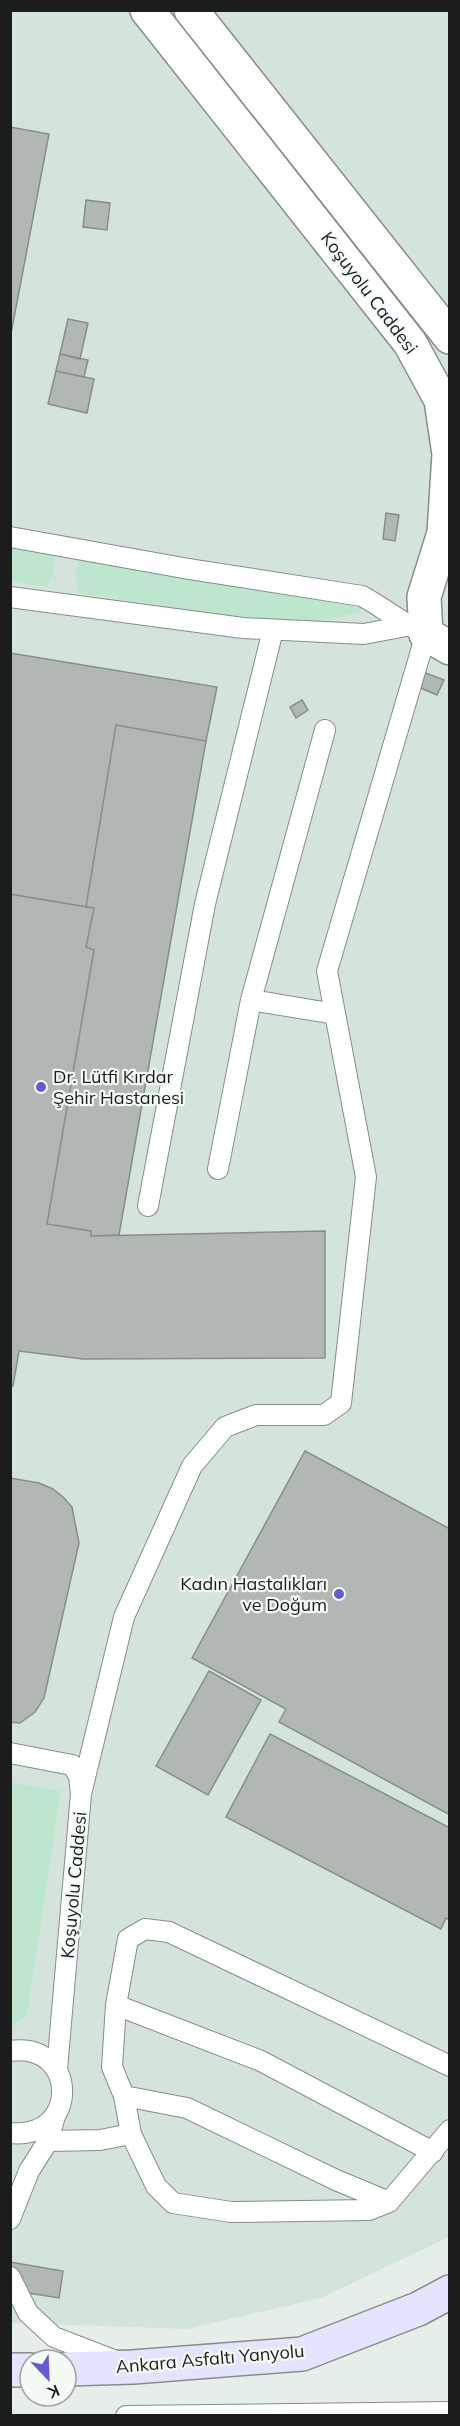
<svg xmlns="http://www.w3.org/2000/svg" width="460" height="2426" font-family="Mulish,sans-serif">
<style>
.built{fill:#d5e4db}
.green{fill:#bce7ce}
.building{fill:#b1b8b4;stroke:#878e89;stroke-width:1.5}
.lines{fill:none;stroke-linecap:round;stroke-linejoin:round}
.service-casing{stroke:#868d89;stroke-width:22}
.minor-casing{stroke:#868d89;stroke-width:36}
.tertiary-casing{stroke:#868d89;stroke-width:36}
.secondary-casing{stroke:#868d89;stroke-width:36}
.service{stroke:#fff;stroke-width:20}
.minor{stroke:#fff;stroke-width:33}
.tertiary{stroke:#fff;stroke-width:33}
.secondary{stroke:#e3e4fd;stroke-width:33}
.poi-dot{fill:#645bd4;stroke:#f4fbf6;stroke-width:2}
.labels{text-anchor:middle;stroke-width:4.5;stroke-linejoin:round;paint-order:stroke}
.street-label{font-size:18px;fill:#1b1d1c;stroke:#f4fbf6}
.poi-label{font-size:18px;fill:#1b1d1c;stroke:#f4fbf6;text-anchor:start}
</style>
<rect width="100%" height="100%" fill="#e6eee9"/>
<path class="built" d="M11,11H449V2237L321,2298L187,2329L11,2323Z"/>
<path class="green" d="M10,546L55,553L54,572L47,587L11,581Z
M81,556L363,605L362,612L297,626L78,593L75,573Z
M10,1782L61,1791L27,2015L11,2027Z"/>
<path class="building" d="M10,127L49,134L10,339Z
M86,200L110,203L107,230L83,227Z
M68,319L88,323L80,359L60,354Z
M60,354L88,360L84,377L56,371Z
M56,371L94,379L87,413L48,404Z
M386,513L399,515L395,541L383,539Z
M10,653L217,687L206,741L116,725L86,907L10,894Z
M423,672L444,680L437,695L416,686Z
M302,700L308,710L296,718L290,707Z
M116,725L206,741L119,1235L91,1236V1231L47,1224L94,950L86,947L94,908L86,907Z
M10,894L94,908L86,947L94,950L47,1224L91,1231V1236L325,1231V1358L83,1359L19,1351L13,1386L10,1385Z
M305,1451L450,1529V1815L279,1722L286,1709L192,1658Z
M10,1478L39,1483L53,1489L63,1497L72,1507L79,1543L44,1698L35,1712L20,1723L10,1722Z
M209,1671L261,1700L208,1795L156,1766Z
M270,1734L450,1828V1920L446,1918L441,1929L226,1817Z
M10,2262L63,2271L59,2298L10,2290Z"/>
<g class="lines">
<defs>
<path id="service" d="M10,537L189,569L362,596C384,608 403,624 426,634L327,971L366,1177L341,1403L324,1415H256L225,1427L192,1466L124,1617L81,1794
M10,597L243,628L364,634L406,626
M251,1000L335,1014
M218,1169L251,1000L325,730
M148,1206L205,904L273,630
M10,1753L72,1765L79,1776L81,1794L57,2069
M116,2005L261,2061L433,2152
M10,2051C78,2041 81,2140 10,2133
M450,2066L169,1932L145,1929L128,1939L116,2005L112,2067L124,2096L131,2134L156,2186L173,2203L231,2212L369,2210L389,2202L450,2130
M124,2096L187,2108L336,2180L389,2202
M48,2141L100,2140L131,2134
M10,2219L29,2171L48,2141L55,2116
M10,2277L28,2313L54,2337L116,2361
M126,2416L450,2412"/>
<path id="minor" d="M426,634L450,648"/>
<path id="tertiary" d="M147,10L410,343L441,400L449,454L444,533L424,597L426,634
M191,10L450,337"/>
<path id="secondary" d="M66,2369L133,2367L302,2354L418,2309L450,2292
M10,2370H30"/>
</defs>
<use href="#service" class="service-casing"/>
<use href="#minor" class="minor-casing"/>
<use href="#tertiary" class="tertiary-casing"/>
<use href="#secondary" class="secondary-casing"/>
<use href="#service" class="service"/>
<use href="#minor" class="minor"/>
<use href="#tertiary" class="tertiary"/>
<use href="#secondary" class="secondary"/>
</g>
<g class="poi-dot">
<circle cx="41" cy="1087" r="6"/>
<circle cx="339" cy="1594" r="6"/>
</g>
<g class="labels">
<g class="street-label">
<text transform="translate(369 293) rotate(53)" y="6">Koşuyolu Caddesi</text>
<text transform="translate(74 1885) rotate(-85)" y="6">Koşuyolu Caddesi</text>
<text transform="translate(210 2359) rotate(-5)" y="6">Ankara Asfaltı Yanyolu</text>
</g>
<g class="poi-label">
<text x="53" y="1083">Dr. Lütfi Kırdar<tspan x="53" dy="21">Şehir Hastanesi</tspan></text>
<text x="327" y="1590" text-anchor="end">Kadın Hastalıkları<tspan x="327" dy="21">ve Doğum</tspan></text>
</g>
</g>
<rect width="460" height="2426" fill="none" stroke="#1b1d1c" stroke-width="24"/>
<g transform="translate(48 2378) rotate(157)"><circle r="28" fill="#f4fbf6" stroke="#9da29f" stroke-width="1.5"/>
<path d="M0-4.5L10 22L0 15L-10 22Z" fill="#645bd4"/>
<text y="-9" font-size="16" font-weight="bold" text-anchor="middle" fill="#1b1d1c">K</text>
</g>
</svg>
